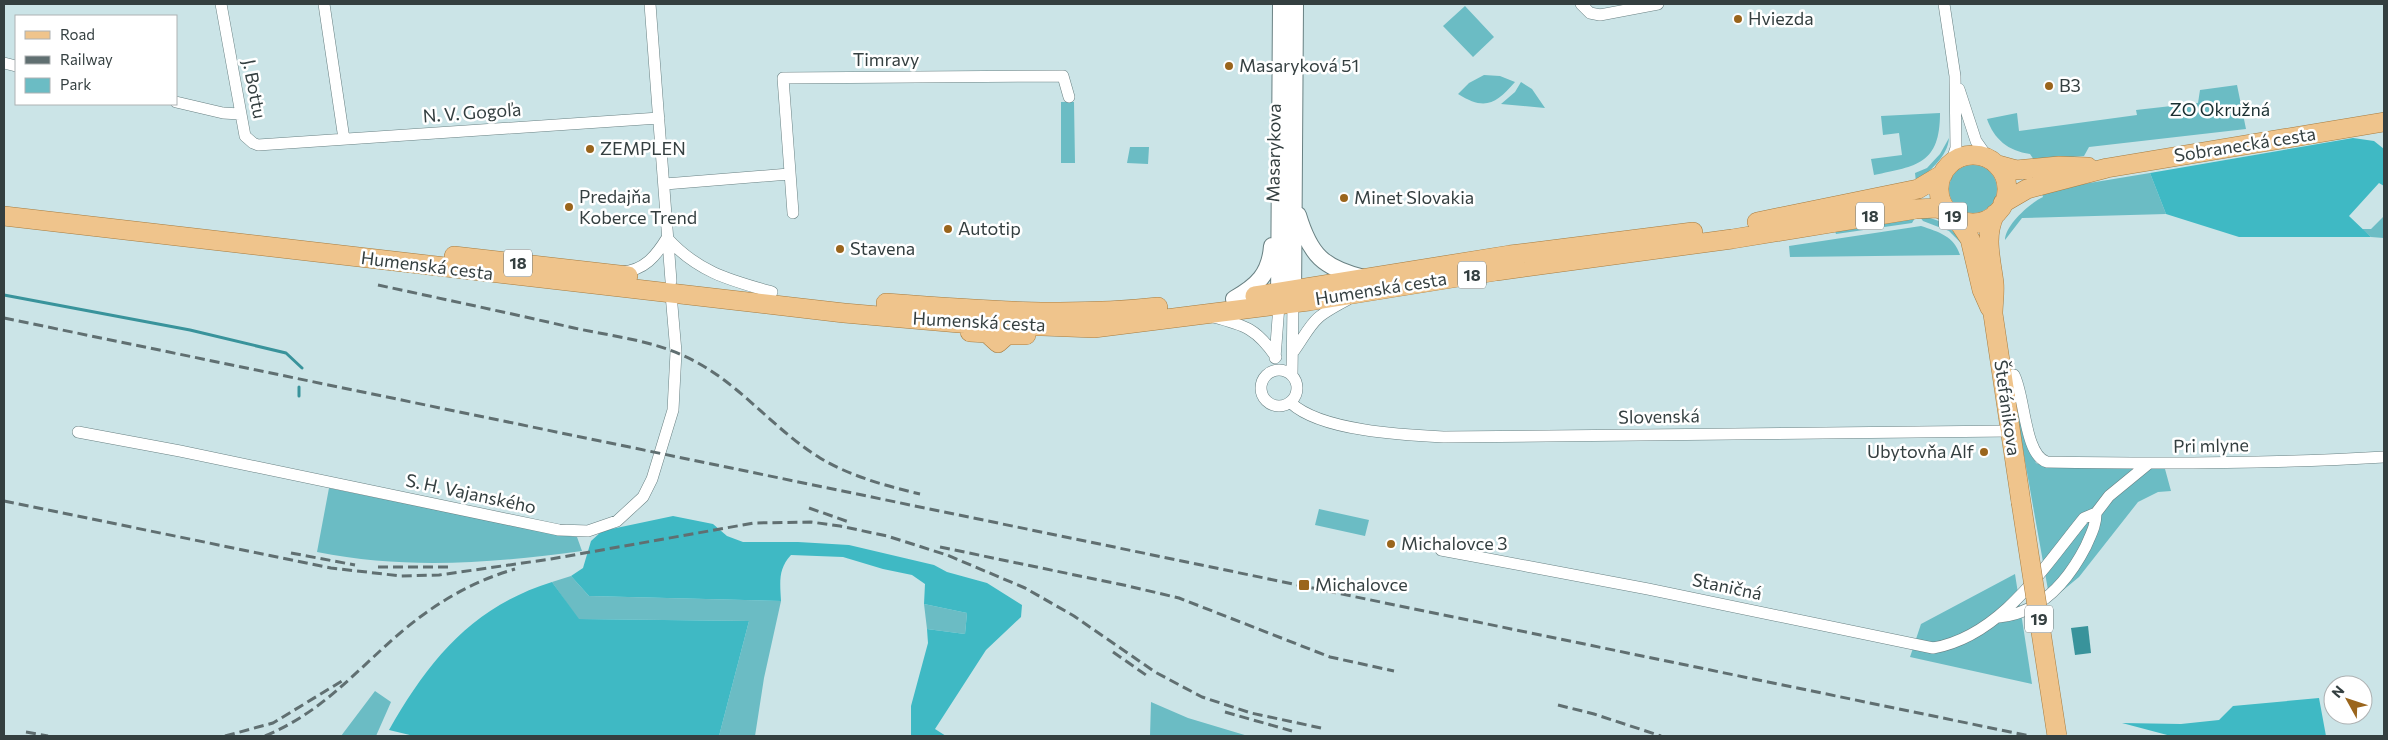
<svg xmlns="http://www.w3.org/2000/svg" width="2388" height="740" font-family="Commissioner,sans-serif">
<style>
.green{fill:#6bbcc4}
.forest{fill:#3fb9c4}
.water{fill:#39939b}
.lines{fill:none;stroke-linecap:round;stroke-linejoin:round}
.stream{stroke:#39939b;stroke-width:3}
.minor-casing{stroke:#698183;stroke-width:12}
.secondary-casing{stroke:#698183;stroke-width:18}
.primary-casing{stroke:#a67c40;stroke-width:20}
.minor{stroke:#fff;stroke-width:11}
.secondary{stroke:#fff;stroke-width:16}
.primary{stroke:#efc48c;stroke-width:19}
.rail{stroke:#606f71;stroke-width:3;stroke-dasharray:10 5;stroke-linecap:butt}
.primary-bridge-casing{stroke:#a67c40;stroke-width:20;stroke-linecap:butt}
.primary-bridge{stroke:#efc48c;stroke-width:19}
.poi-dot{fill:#9a651c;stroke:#fff;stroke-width:2}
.labels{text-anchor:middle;stroke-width:5;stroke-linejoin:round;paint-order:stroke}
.shield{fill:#fff;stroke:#717979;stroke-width:1}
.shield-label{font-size:16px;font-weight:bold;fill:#343f40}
.poi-label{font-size:18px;fill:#343f40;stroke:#fff;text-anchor:start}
.street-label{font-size:18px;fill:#343f40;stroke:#fff}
.park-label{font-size:18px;fill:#1a2f31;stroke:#fff}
</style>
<rect width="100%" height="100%" fill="#cbe4e7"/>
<path class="green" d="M1465,6L1494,37L1473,57L1443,26Z
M1484,75L1500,76L1515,82C1496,104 1485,111 1458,94L1469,83Z
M1521,82L1532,89L1545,108L1501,104L1515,92Z
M2237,85L2246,129L2089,147L2084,156L2034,160L2030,154C2008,151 1994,139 1987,119L2017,113L2019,131L2137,115L2136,110L2198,103L2200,90Z
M1061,102H1074L1075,163H1061Z
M1940,113C1940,164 1917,166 1874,175L1871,159L1902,155L1899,133L1883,135L1881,116Z
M1949,138C1948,156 1929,172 1916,182L1915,173L1927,168L1940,154Z
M1130,147H1149L1148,164L1127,163Z
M1949 189a24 24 0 1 1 48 0a24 24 0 1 1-48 0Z
M2150,173L2166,214L2022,218L2005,240C2005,225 2030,203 2043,197L2041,191Z
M2384,216V238L2371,237L2362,229H2371Z
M1920,217C1938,217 1954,228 1962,244L1949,231L1923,221Z
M1915,218L1912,223L1836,234L1835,231Z
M1921,226C1939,232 1954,236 1960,255L1790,257L1789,246Z
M2011,383H2014L2027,443L2036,463L2046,467L2165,469L2171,491L2158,492L2138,502L2079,577L2050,601Z
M329,488L554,534L577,537L582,551C491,563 408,570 317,552Z
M1319,509L1369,520L1365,536L1315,525Z
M2015,574L2032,684L1910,657L1921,624Z
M571,576L589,596L781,601L764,678L755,736H719L749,621L578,619L552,582Z
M924,604L967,613L965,634L927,629Z
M375,691L391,702L376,736H341Z
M1151,702L1188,718L1248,736H1150Z"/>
<path class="forest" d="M2353,138L2374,141L2384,149V186L2379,183L2349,216L2371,237H2239L2166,214L2150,173Z
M673,516L713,524L727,536L743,542H798L849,545L934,565L947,572L987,583L1022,605L1021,617L986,650L935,729L946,736H911V706L928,643L927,629L965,634L967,613L924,604L925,584L912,575L883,569L843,557L791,555C778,569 780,582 781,601L589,596L571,576L583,568L591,541L602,531Z
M552,582L579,619L749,621L719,736H414L389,730C429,660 472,607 552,582Z
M2319,698L2326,736H2171L2122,723L2181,724L2219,720L2233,706Z"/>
<path class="water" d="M2088,626L2091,653L2075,655L2071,628Z"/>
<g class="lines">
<path class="stream" d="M4,295L190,330L286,353L302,368
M299,387V396"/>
<defs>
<path id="minor" d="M221,4L245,136L253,143L258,145L659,118
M324,4L344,139
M650,4L671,281
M1581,4L1590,13L1600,15L1658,4
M1944,4L1955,76L1956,148L1951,163
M4,63L16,66
M1959,89L1976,141L1988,158
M176,102L223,113L240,114
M665,184L789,174
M793,213L783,78L1063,76L1069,97
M667,238C698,272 729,280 772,292
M621,272C644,271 656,256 667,238
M1213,317C1245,325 1257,329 1276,357
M1294,351C1315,320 1311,319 1347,300
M1275,358L1279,305
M1261 388a18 18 0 1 1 36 0a18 18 0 1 1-36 0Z
M1292,375L1293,303
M2002,377L2014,375C2025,395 2024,455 2047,462C2159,464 2272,464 2384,457
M1291,403C1321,431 1404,435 1444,437L2010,431
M78,432L180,451L559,530L588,531L617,521L643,497L652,479L673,410L676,352L671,294
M1441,550L1648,589L1933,648C2001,636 2044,567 2084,518L2096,513L2109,496L2148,464
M1999,617C2041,613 2068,581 2086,546C2091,534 2096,526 2096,513"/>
<path id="secondary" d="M1298,215C1310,255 1323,268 1364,278
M1234,299C1257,286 1270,274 1272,246
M1293,301L1295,4
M1279,303L1281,4"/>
<path id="primary" d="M1939 189a34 34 0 1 1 68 0a34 34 0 1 1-68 0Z
M1998,165L2016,170L2059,166L2088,167
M2003,203L2027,189L2107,168L2384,122
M1995,214C1984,236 1991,259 1994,283C1995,293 1993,304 1993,314L2021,502
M4,216L844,313L959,323L1094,328L1309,301L1496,271L1732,239L1916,209L1937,208L1950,213
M1956,218L1970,239L1982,290L1990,308
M1757,222L1918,189L1943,174
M454,256L628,276
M1255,296L1510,255L1693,232
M886,303C976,310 1068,317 1158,307
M970,332L987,333L998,343L1007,335H1026"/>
</defs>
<use href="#minor" class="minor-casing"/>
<use href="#secondary" class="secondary-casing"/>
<use href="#primary" class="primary-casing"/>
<use href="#minor" class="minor"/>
<use href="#secondary" class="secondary"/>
<use href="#primary" class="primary"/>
<path class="rail" d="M378,285C443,299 509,313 574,328C611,336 650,340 684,356C738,380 771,428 820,458C850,476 886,486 920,494
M4,318L2030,736
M4,501L331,568L401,576L439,575L551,559L754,523L811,522L840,526L887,536L947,555L1025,588L1074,616L1155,672L1202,697L1251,713L1321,728
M809,508L849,522
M940,547L1128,586L1179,598L1330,657L1394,671
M291,553L355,565
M378,567H453
M1113,652L1146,675
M1558,705L1594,714L1661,736
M1225,712L1292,731
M26,732L48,736
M225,736L273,723L342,681
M265,736C325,711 358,668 406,628C439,601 474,581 515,569"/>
<defs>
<path id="primary-bridge" d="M2021,502L2057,736"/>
</defs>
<use href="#primary-bridge" class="primary-bridge-casing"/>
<use href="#primary-bridge" class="primary-bridge"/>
</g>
<g class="poi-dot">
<circle cx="1738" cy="19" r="5"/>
<circle cx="1229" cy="66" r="5"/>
<circle cx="2049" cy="86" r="5"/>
<circle cx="590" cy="149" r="5"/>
<circle cx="1344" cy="198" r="5"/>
<circle cx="569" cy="207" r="5"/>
<circle cx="948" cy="229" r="5"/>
<circle cx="840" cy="249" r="5"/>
<circle cx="1984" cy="452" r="5"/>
<circle cx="1391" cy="544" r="5"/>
<rect x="1298" y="579" width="12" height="12" rx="2.5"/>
</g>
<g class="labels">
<g class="shield">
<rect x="1856" y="202.5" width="28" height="27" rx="4"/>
<rect x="1939" y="202.5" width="28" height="27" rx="4"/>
<rect x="504" y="249.5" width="28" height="27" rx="4"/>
<rect x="1458" y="261.5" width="28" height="27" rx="4"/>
<rect x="2025" y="605.5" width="28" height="27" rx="4"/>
</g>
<g class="shield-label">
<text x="1870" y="222">18</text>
<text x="1953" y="222">19</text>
<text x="518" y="269">18</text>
<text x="1472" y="281">18</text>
<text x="2039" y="625">19</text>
</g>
<g class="poi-label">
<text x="1748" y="25">Hviezda</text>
<text x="1239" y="72">Masaryková 51</text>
<text x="2059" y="92">B3</text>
<text x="600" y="155">ZEMPLEN</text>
<text x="579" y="203">Predajňa<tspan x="579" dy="21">Koberce Trend</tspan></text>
<text x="1354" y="204">Minet Slovakia</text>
<text x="958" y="235">Autotip</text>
<text x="850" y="255">Stavena</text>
<text x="1974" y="458" text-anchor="end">Ubytovňa Alf</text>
<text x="1401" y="550">Michalovce 3</text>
<text x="1315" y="591">Michalovce</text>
</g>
<g class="street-label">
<text x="886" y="66">Timravy</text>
<text transform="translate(254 89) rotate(79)" y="6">J. Bottu</text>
<text transform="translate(472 113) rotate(-4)" y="6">N. V. Gogoľa</text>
<text transform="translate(2245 145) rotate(-9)" y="6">Sobranecká cesta</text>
<text transform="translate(1274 153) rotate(-89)" y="6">Masarykova</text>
<text transform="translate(427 266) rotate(7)" y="6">Humenská cesta</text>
<text transform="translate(1381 289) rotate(-9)" y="6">Humenská cesta</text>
<text transform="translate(979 322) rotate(3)" y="6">Humenská cesta</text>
<text transform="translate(2007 408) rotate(82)" y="6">Štefánikova</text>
<text transform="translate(1659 417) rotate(-1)" y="6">Slovenská</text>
<text transform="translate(2211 446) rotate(-1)" y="6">Pri mlyne</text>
<text transform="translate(471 494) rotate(12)" y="6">S. H. Vajanského</text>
<text transform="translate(1727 587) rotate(12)" y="6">Staničná</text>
</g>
<g class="park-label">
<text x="2220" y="116">ZO Okružná</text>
</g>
</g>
<rect width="2388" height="740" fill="none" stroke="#343f40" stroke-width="10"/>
<rect x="15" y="15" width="162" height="90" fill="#ffffff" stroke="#aeb2b3"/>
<rect x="25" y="31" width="25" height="8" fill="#efc48c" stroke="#aeb2b3"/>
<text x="60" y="40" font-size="15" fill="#343f40">Road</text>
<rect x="25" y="56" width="25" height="8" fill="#606f71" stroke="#aeb2b3"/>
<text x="60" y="65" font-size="15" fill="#343f40">Railway</text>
<rect x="25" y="78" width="25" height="15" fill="#6bbcc4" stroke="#aeb2b3"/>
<text x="60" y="90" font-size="15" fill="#343f40">Park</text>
<g transform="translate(2348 700) rotate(310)"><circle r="24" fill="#ffffff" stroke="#aeb2b3"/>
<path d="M0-4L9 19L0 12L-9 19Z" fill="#9a651c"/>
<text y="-8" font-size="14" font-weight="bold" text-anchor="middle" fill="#343f40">N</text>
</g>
</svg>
